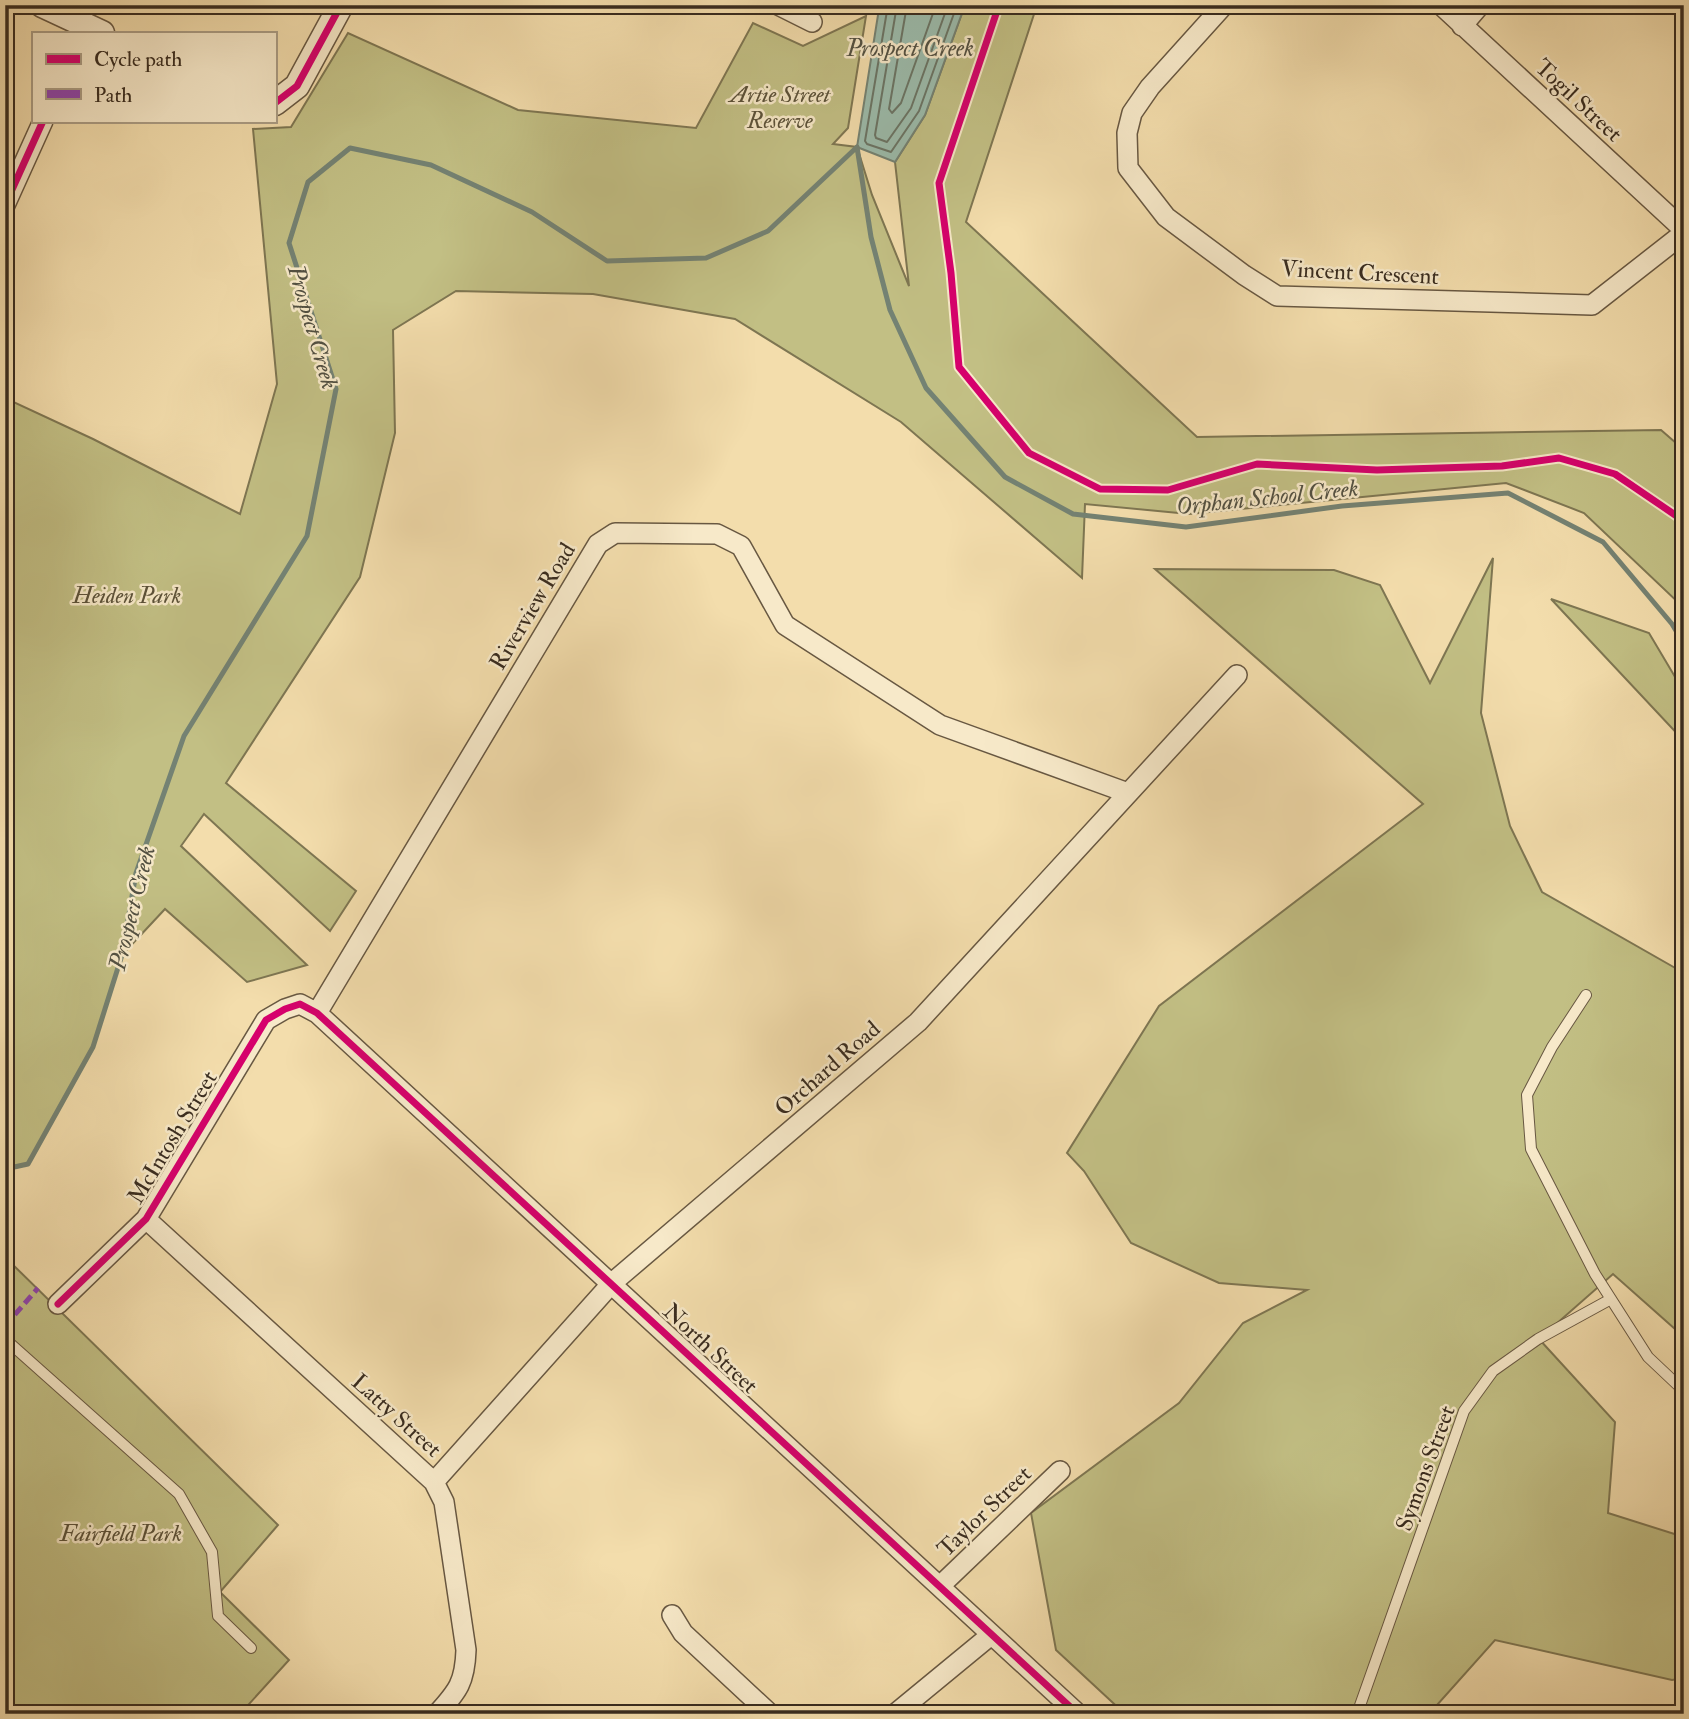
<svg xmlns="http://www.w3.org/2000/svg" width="1689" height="1719" font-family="'IM FELL Double Pica',serif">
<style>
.green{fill:#c2bf84;stroke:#7e7652;stroke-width:2}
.water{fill:#9bbbab;stroke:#748273;stroke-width:2}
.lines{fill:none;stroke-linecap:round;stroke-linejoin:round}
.shore{stroke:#6a7465;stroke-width:2}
.stream{stroke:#748273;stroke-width:5}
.service-casing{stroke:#685842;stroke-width:12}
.minor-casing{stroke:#685842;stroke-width:22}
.tertiary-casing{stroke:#685842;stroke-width:27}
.service{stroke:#f7e9c9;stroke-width:10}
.minor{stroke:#f7e9c9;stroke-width:19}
.tertiary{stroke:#f7e9c9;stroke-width:24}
.quiet{stroke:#8e44ad;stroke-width:5;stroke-dasharray:10 5;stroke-linecap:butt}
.cycleway-casing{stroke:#f7e9c9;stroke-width:11}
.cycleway{stroke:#d6006c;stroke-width:7}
.labels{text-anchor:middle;stroke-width:5;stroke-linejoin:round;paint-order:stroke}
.park-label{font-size:23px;font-style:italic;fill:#5b5138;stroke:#f7e9c9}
.street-label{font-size:23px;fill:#392c1f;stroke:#f7e9c9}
.water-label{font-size:24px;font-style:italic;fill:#525042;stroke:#f7e9c9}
</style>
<rect width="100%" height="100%" fill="#f3ddac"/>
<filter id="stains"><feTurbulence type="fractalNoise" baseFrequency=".00286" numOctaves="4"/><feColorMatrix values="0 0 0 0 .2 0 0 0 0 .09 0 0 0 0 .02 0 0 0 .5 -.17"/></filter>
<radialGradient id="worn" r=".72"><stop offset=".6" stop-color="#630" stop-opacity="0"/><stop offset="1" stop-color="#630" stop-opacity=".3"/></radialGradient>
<path class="green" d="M965,5H1037L966,222L1197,437L1661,430L1684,450V608L1584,513L1506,483L1189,514L1085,504L1082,578L901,422L735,319L593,294L456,291L393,330L395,433L360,577L226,783L356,891L330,931L204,814L181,846L307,965L247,982L165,909L122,955L93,1047L28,1164L5,1169V398L93,439L240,514L277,384L253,129L291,127L348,33L518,110L696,128L753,23L803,46L866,16L848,128L833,144L857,147L872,195L909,286L895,162L925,115Z
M1493,558L1481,713L1510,826L1542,892L1684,973V1337L1613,1274L1539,1339L1615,1422L1608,1513L1684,1537V1678L1672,1680L1495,1640L1429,1714H1125L1056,1650L1031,1513L1179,1403L1243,1323L1307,1290L1219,1283L1131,1243L1084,1171L1067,1153L1159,1006L1423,804L1155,569L1334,570L1380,585L1430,683Z
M1551,599L1649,633L1684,692V741Z
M5,1257L278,1525L220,1592L289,1660L240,1714H5Z"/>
<path class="water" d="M882,5H965L925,115L895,162L857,147L878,15Z"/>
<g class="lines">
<path class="shore" d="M888,5L865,141L867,144L891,152L919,111L957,5
M897,5L875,135L876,138L887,142L911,108L948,5
M907,5L889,109L892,113L901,103L936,5"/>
<path class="stream" d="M857,147L871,237L890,310L926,388L1005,477L1073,514L1186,527L1342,506L1508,493L1603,542L1672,624L1684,644
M5,1169L28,1164L93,1047L122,955L136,873L184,736L307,536L336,389L289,243L308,182L350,148L431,165L532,212L607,261L706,258L768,231L857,147"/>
<defs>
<path id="service" d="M1586,995L1552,1047L1527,1095L1531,1149L1595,1274L1648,1357L1684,1391
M5,1339L179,1494L212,1552L218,1616L251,1648
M1357,1714L1464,1411L1493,1371L1538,1339L1611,1299"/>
<path id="minor" d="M778,5L812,22
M1224,5L1150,87L1132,113L1127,133L1128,168L1166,217L1244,275L1277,296L1592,305L1684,233
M1441,5L1684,230
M1462,26L1480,5
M5,205L43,121
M317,1013L598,544L615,533L717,534L741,546L785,625L940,725L1128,793
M146,1219L434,1482L444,1502L466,1650C465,1682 458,1691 437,1714
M58,1304L146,1219L266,1020L285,1009L300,1004L317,1013L1078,1714
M434,1482L612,1283L918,1022L1237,675
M941,1585L1060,1471
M672,1615L683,1633L770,1714
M895,1714L991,1635"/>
<path id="tertiary" d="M42,5L102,33
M275,103L297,86L341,5"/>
</defs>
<use href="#service" class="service-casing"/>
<use href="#minor" class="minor-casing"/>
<use href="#tertiary" class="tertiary-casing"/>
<use href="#service" class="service"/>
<use href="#minor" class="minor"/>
<use href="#tertiary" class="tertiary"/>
<path class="quiet" d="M5,1326L38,1288"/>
<defs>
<path id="cycleway" d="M999,5L939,183L951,273L959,367L1029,453L1100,489L1168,490L1257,464L1377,470L1502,466L1559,458L1615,474L1684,521
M275,103L297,86L341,5
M5,205L43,121
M58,1304L146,1219L266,1020L285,1009L300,1004L317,1013L1078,1714"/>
</defs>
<use href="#cycleway" class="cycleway-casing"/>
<use href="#cycleway" class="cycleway"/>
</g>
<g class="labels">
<g class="park-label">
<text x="780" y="102">Artie Street<tspan x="780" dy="26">Reserve</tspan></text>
<text x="127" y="603">Heiden Park</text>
<text x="121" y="1541">Fairfield Park</text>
</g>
<g class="street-label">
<text transform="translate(1579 100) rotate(43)" y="8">Togil Street</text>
<text transform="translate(1360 272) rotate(3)" y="8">Vincent Crescent</text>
<text transform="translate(532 606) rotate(-59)" y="8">Riverview Road</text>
<text transform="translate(827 1068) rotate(-41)" y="8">Orchard Road</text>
<text transform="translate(172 1137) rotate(-59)" y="8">McIntosh Street</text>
<text transform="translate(711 1348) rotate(43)" y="8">North Street</text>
<text transform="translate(397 1415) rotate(42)" y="8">Latty Street</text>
<text transform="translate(1425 1468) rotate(-70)" y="8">Symons Street</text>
<text transform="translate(984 1511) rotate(-44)" y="8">Taylor Street</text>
</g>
<g class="water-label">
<text x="910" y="56">Prospect Creek</text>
<text transform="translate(313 327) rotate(74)" y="8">Prospect Creek</text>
<text transform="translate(1267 497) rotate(-6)" y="8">Orphan School Creek</text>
<text transform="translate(132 908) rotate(-76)" y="8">Prospect Creek</text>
</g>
</g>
<rect width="1689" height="1719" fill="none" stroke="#f3ddac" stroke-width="28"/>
<rect x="7" y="7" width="1675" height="1705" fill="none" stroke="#392c1f" stroke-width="3.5"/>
<rect x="14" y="14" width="1661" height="1691" fill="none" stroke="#392c1f" stroke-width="2"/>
<rect x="32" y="32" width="245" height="91" fill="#f7e9c9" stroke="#ab9d85" stroke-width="2"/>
<rect x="46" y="54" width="35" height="10" fill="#d6006c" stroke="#ab9d85" stroke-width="2"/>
<text x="94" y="66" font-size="21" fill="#392c1f">Cycle path</text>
<rect x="46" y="89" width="35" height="10" fill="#8e44ad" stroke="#ab9d85" stroke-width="2"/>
<text x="94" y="102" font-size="21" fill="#392c1f">Path</text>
<rect width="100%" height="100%" filter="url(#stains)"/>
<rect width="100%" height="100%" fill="url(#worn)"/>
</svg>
